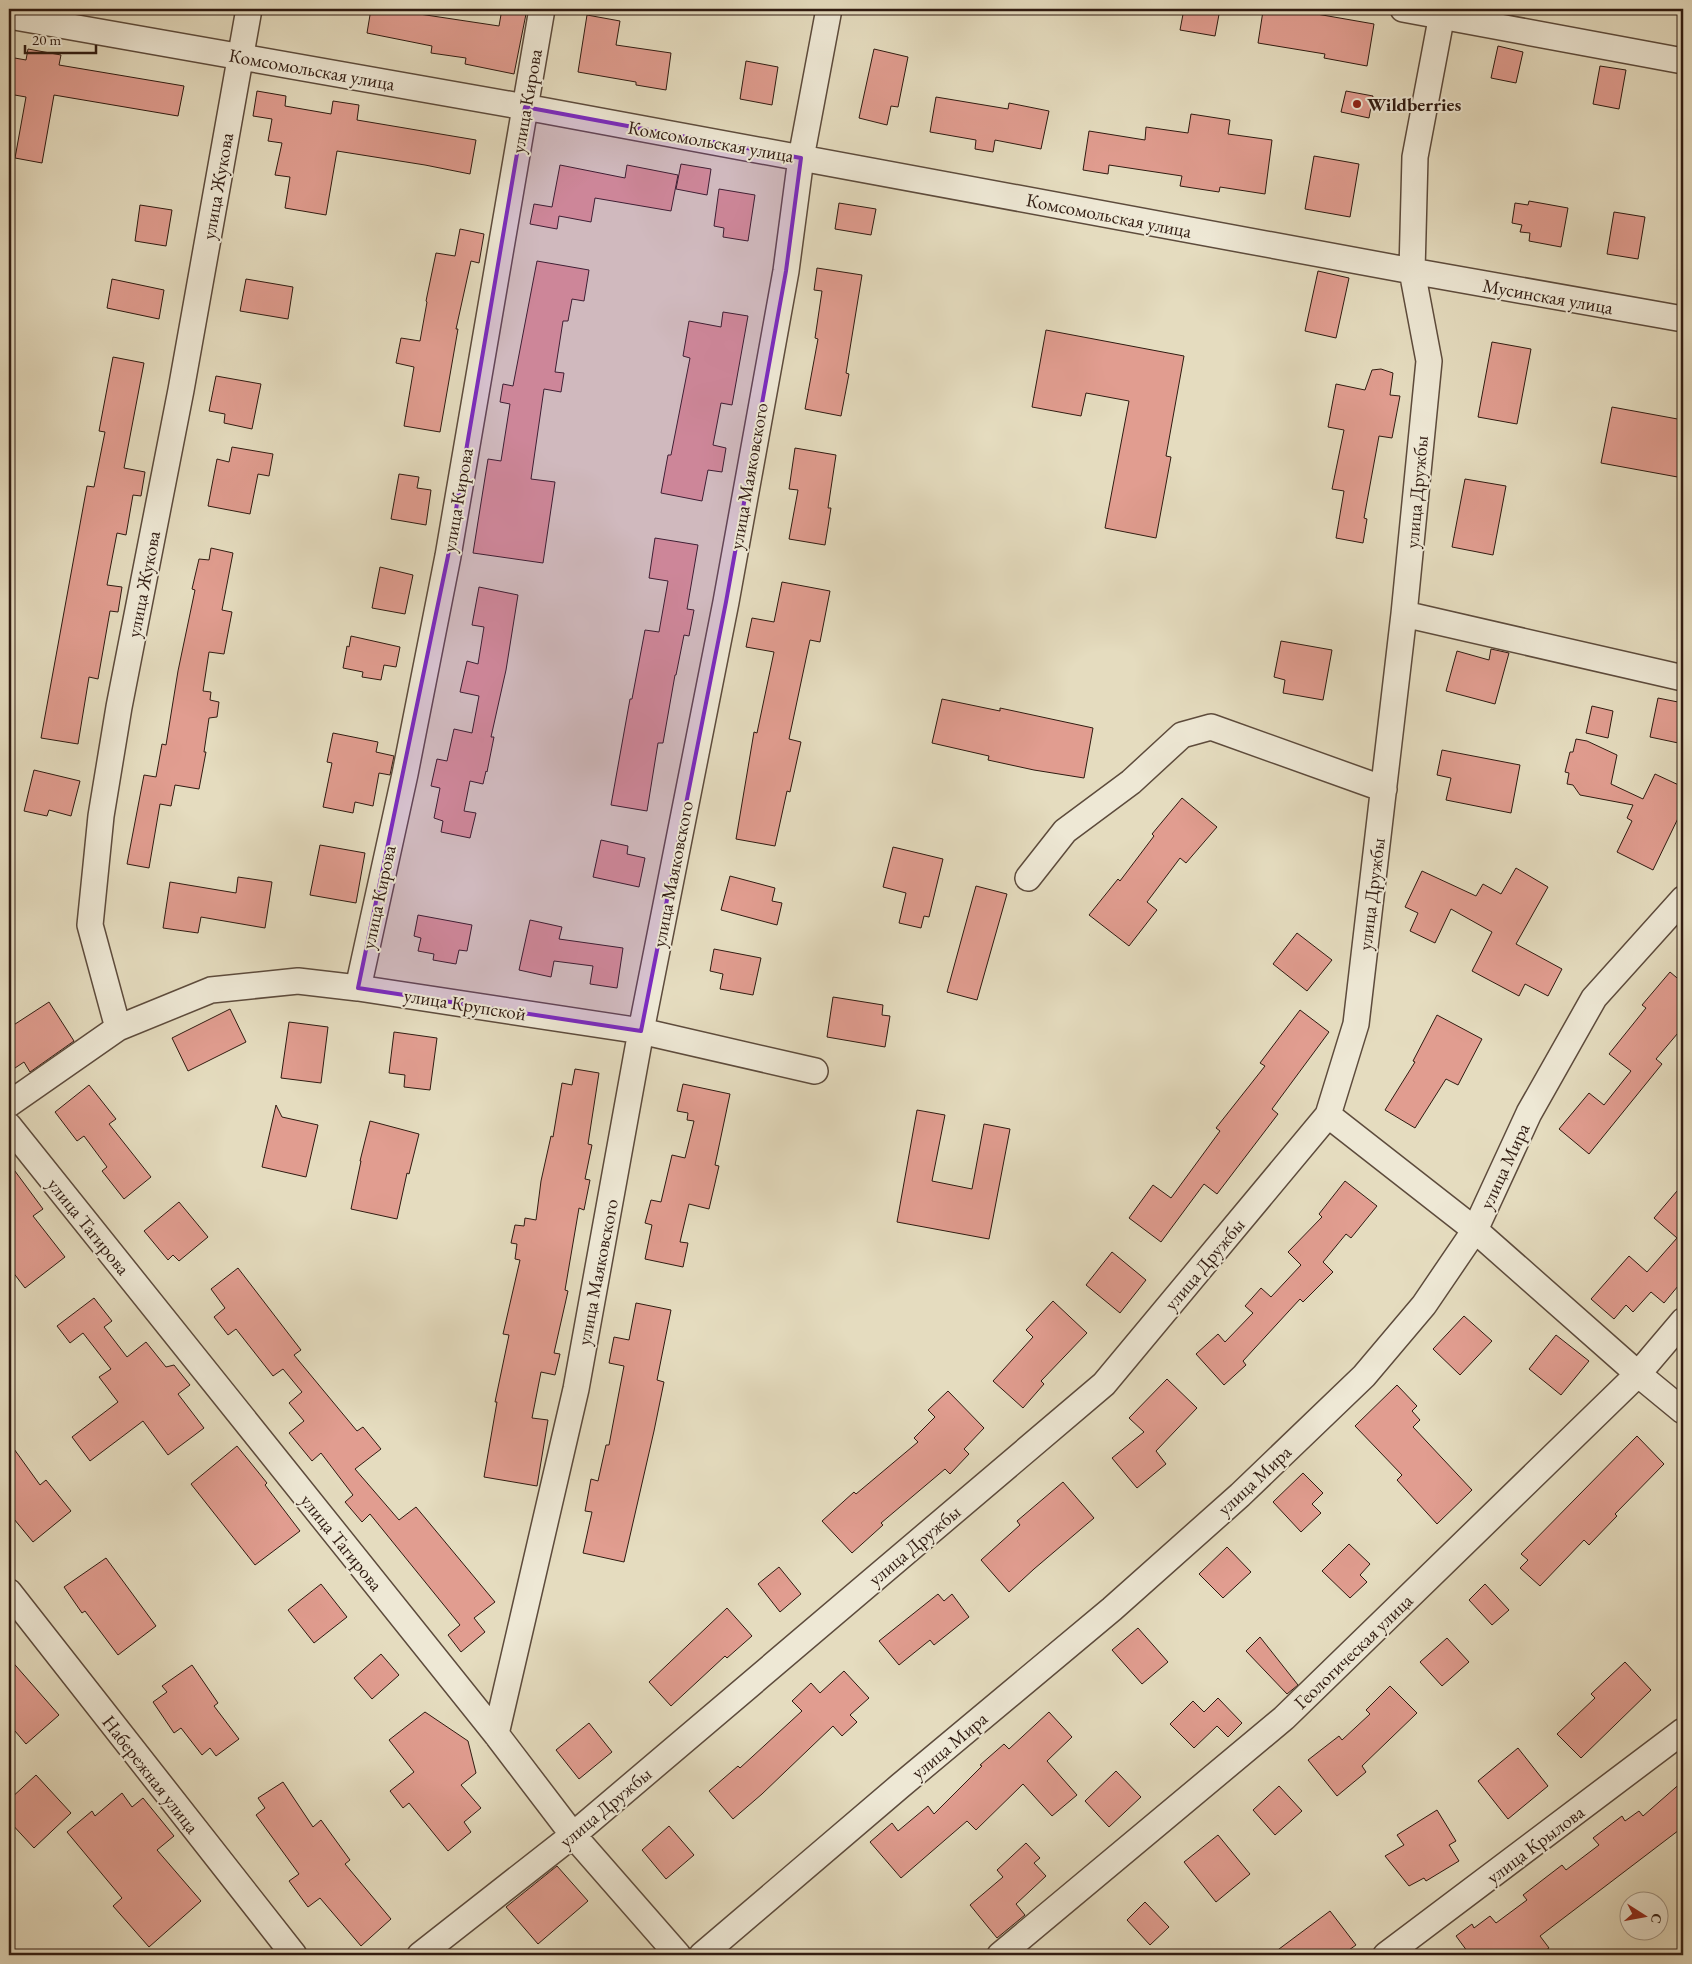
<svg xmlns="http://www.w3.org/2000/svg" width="1692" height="1964" font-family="'EB Garamond',serif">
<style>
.building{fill:#e19d90;stroke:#301b11}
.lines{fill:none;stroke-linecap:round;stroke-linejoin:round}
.street-casing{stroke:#5d4b3c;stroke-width:28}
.street{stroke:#eee8d5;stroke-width:25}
.marked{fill:#7b2cbf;fill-opacity:0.2;stroke:#7b2cbf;stroke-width:4;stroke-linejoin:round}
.poi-dot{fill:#8f2418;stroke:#eee8d5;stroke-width:2}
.labels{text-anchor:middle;stroke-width:4;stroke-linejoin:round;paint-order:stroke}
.street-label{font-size:19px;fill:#301b11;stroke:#eee8d5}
.poi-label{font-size:19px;font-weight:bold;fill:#301b11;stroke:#eee8d5;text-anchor:start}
</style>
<rect width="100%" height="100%" fill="#e5dcbf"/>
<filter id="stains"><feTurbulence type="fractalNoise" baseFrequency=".004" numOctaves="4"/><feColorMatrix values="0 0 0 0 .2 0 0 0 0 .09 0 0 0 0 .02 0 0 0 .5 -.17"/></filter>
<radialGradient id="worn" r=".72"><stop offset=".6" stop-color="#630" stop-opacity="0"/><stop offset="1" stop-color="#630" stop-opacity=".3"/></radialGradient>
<path class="building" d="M371,9H407L406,12L499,26L502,9H527L514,74L465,64L466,58L431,53L432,46L367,33Z
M1184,9H1220L1215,36L1180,30Z
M1270,9H1288L1374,24L1367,66L1324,58L1325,54L1258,43L1263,11L1269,12Z
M587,15L620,21L616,45L671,53L666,90L636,85V82L578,72Z
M1498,46L1523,52L1516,83L1491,78Z
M28,49L61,55L59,65L184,86L178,116L54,95L42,163L15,158L26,97L9,94V57L26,60Z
M874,49L908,57L898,107L891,106L887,125L859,118Z
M746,61L778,67L772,105L740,99Z
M1600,66L1626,70L1619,109L1593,104Z
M257,91L286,96L285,106L331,114L333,101L359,105L357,120L476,140L470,174L425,165L337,151L326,215L285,208L290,177L275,175L282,143L268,141L272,119L253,116Z
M1346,91L1373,96L1369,118L1341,112Z
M936,97L1008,109L1009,103L1049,111L1041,149L995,140L993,152L975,149L976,140L930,132Z
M1191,114L1230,120L1228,134L1272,140L1265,194L1220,187L1219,192L1180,186L1182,176L1109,165L1108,174L1083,170L1089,131L1145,140L1146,127L1188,133Z
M1314,156L1359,164L1350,217L1305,209Z
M681,164L711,169L707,195L676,189Z
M560,165L625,178L627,165L678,175L671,211L595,198L591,222L559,216L557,229L530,224L534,204L552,207Z
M719,189L755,195L748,241L723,237L724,228L714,226Z
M1529,201L1568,208L1561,247L1529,241L1530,233L1520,232L1522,225L1512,223L1515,203L1528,205Z
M839,203L876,209L871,235L835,229Z
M140,205L172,210L166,246L135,241Z
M1614,212L1645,217L1638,259L1607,254Z
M460,229L484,234L479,263L471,261L456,329H458L440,432L404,426L414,367L396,363L401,338L420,341L427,302L426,301L436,253L455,256Z
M537,261L589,270L584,301L572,299L568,321H563L555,372L564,373L561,392L544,389L531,479L555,482L543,563L473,553L488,459L501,461L510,404L500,402L503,384L513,386Z
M817,268L862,275L846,373L849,374L841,416L805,409L818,339L815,338L822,291L814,290Z
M1318,271L1349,278L1336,338L1305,331Z
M112,279L164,290L159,319L107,308Z
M246,279L293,287L288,319L240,311Z
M723,312L748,316L732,405L721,403L713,445L726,448L722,472L708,470L702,501L661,493L668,455H671L690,358L683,356L689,321L721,327Z
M1046,330L1184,356L1166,456L1171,457L1156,538L1105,528L1129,401L1086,393L1081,416L1032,407Z
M1492,342L1531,349L1517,424L1478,417Z
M113,357L144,363L124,468L145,472L141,496L133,495L126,535L117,533L107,585L122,587L118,612L110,611L98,679L89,677L78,744L41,738L87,486L94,487L105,432L99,431Z
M1381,369L1393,373L1390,395L1400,396L1392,438L1379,436L1364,518L1367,519L1363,543L1336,538L1344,491L1332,489L1344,430L1328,427L1336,384L1365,390L1372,370Z
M216,376L261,384L252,429L224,423L225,414L209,411Z
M1612,407L1683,420V478L1601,463Z
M232,447L273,454L269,476L258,474L250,514L208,506L217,459L229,462Z
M795,448L836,455L828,508H831L825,545L789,539L798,490L789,489Z
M399,474L419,477L417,488L431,490L426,525L391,519Z
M1465,479L1506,486L1493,555L1452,547Z
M655,538L698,545L687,609L694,610L689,636L684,635L676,675H675L663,743H658L647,811L611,805L630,699H632L645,630L659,632L668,581L649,578Z
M211,548L233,553L222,610L232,612L224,654L209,652L203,691L211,692L210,700L219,702L217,717L209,718L204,752H206L199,789L175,785L171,806L160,804L149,868L127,864L144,775L156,777L162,744L166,745L178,671L195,590L192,589L199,559L209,560Z
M380,567L413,575L405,614L372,608Z
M782,582L830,591L820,642L810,640L789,739L801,742L790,792L787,791L775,846L736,839L754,732L757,733L774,652L746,647L752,618L774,622Z
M479,587L518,595L506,670L491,737H494L487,772L486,771L483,784L470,781L464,811L476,813L470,838L441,832L443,821L434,818L440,788L431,786L437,759L447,761L454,729L472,733L479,696L460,692L467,661L478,664L484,627L472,625Z
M351,636L400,647L396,667L384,665L381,680L362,677L363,672L343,668L347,646L349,647Z
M1281,641L1332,650L1323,700L1283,693L1285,680L1274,677Z
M1491,649L1509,653L1495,704L1446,691L1457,651L1489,660Z
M1658,698L1683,703V744L1650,737Z
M942,699L1000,711V708L1093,728L1084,778L1034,770L988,760L989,756L932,743Z
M1592,706L1613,711L1608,738L1586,733Z
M333,733L378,742L376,752L394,756L390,775L379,773L373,806L355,802L353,813L323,807L332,763L327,762Z
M1576,739L1587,741L1617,755L1611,784L1643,799L1655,774L1683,787V808L1653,870L1617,852L1632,821L1627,818L1633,805L1580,795L1573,785L1567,784L1569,773L1565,772L1570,752H1573Z
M1442,750L1520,765L1511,813L1446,800L1451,778L1437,775Z
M34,770L80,781L71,816L49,810L47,816L24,811Z
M1182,798L1217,827L1186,863L1180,858L1147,902L1157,910L1129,946L1089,915L1118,879L1120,881L1154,836L1152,834Z
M601,840L628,846L627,854L645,858L639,887L593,877Z
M320,845L365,853L356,903L310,895Z
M893,847L943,859L929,917L924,916L921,928L899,923L906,893L883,887Z
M1516,868L1548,887L1516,944L1562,969L1548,996L1525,984L1519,996L1472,971L1492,932L1451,909L1435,943L1410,931L1418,913L1405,907L1422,871L1476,896L1483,884L1501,894Z
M730,876L775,888L772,901L782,903L777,925L721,910Z
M238,877L272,882L265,928L201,917L198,933L163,928L170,882L236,893Z
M976,886L1007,894L977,1000L947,992Z
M418,915L472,925L467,951L459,950L456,964L433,960L434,954L418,951L421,938L414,936Z
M530,920L562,927L559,939L623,948L617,988L590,984L593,966L554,961L551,977L519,970Z
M1297,933L1332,960L1307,991L1273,964Z
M714,949L761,958L753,995L720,989L723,974L710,971Z
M1670,972L1683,983V1027L1656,1059L1662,1064L1589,1154L1559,1129L1589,1093L1604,1105L1631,1071L1609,1054L1646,1008L1642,1005Z
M833,997L883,1005L882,1015L890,1016L885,1047L827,1037Z
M49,1002L74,1041L30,1072L24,1062L9,1072V1028Z
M230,1009L246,1042L188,1071L172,1038Z
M1300,1010L1329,1032L1272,1109L1278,1114L1217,1194L1204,1184L1161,1242L1129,1218L1153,1185L1171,1198L1220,1131L1216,1128L1265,1066L1260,1063Z
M1437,1015L1482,1039L1458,1085L1446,1079L1415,1128L1385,1110L1415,1062L1413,1061Z
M289,1022L328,1027L321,1083L281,1078Z
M394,1032L437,1038L430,1090L404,1087L405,1075L389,1073Z
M575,1069L599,1073L588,1144L592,1145L585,1179L590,1180L584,1210L579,1208L565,1290L568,1291L554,1353L560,1354L555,1375L541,1372L532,1418L548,1420L537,1486L484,1477L497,1402H495L509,1335L503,1334L520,1260L515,1259L517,1244L511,1243L515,1225L524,1226L525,1218L536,1220L541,1181L551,1136L553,1137L562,1083L572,1085Z
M683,1084L730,1094L715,1165L719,1166L709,1209L689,1204L680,1242L688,1243L683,1267L645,1259L652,1225L645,1223L651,1200L661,1202L672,1155L685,1158L694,1121L687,1120L688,1113L677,1111Z
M89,1085L116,1119L109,1124L151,1177L124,1199L102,1171L107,1167L84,1136L77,1141L55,1112Z
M276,1105L282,1117L318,1125L306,1177L262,1167Z
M917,1110L945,1115L932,1181L972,1189L984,1124L1010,1129L989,1239L897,1222Z
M370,1121L419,1134L409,1174L407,1173L397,1219L351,1209L361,1161H360Z
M9,1163L43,1209L33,1216L65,1257L25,1288L9,1267Z
M1345,1181L1377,1206L1351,1238L1346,1234L1323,1262L1333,1272L1303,1302L1300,1299L1243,1361L1246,1365L1224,1385L1196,1354L1218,1334L1225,1342L1253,1313L1245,1306L1261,1288L1271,1297L1301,1265L1288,1252L1322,1217L1319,1214Z
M1683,1184V1280L1664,1303L1651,1292L1633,1312L1626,1305L1614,1319L1591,1299L1629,1256L1647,1272L1677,1238L1654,1218Z
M179,1202L208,1237L179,1261L173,1255L168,1260L144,1231Z
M1112,1252L1146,1280L1120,1313L1086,1285Z
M238,1268L301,1350L294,1355L357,1431L363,1427L381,1449L355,1469L399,1520L416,1507L495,1602L474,1618L485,1632L461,1652L448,1635L460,1625L370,1514L362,1522L345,1502L353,1495L321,1453L312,1461L289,1433L304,1421L289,1403L302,1392L283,1369L273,1376L236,1329L228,1335L214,1317L225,1308L211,1289Z
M94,1298L112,1321L104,1327L127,1357L146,1342L166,1367L174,1365L190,1385L178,1394L204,1428L168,1455L143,1421L90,1461L72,1437L118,1402L99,1377L111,1369L83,1333L70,1343L57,1326Z
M1053,1301L1087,1333L1041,1381L1044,1384L1023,1408L993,1381L1033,1337L1026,1330Z
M636,1303L671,1310L657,1380L664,1382L654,1431L624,1562L583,1553L592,1512L585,1511L591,1479L598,1481L606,1445H609L624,1366L609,1363L614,1337L629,1340Z
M1464,1316L1492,1341L1460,1375L1433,1349Z
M1556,1335L1589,1361L1561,1395L1529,1369Z
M1167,1379L1197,1408L1156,1451L1166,1464L1137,1488L1112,1458L1144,1432L1129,1418Z
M1397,1385L1417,1406L1412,1411L1420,1420L1413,1427L1472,1490L1437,1524L1397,1480L1402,1475L1355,1426Z
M948,1391L984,1428L964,1449L969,1454L950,1474L945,1469L881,1523L883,1525L852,1553L822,1521L854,1492L856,1494L918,1442L914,1438L935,1417L928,1410Z
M1637,1436L1664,1464L1615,1514L1617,1516L1589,1545L1584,1540L1540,1586L1520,1568L1528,1560L1521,1554Z
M9,1442L40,1485L46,1480L71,1511L33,1542L9,1513Z
M237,1446L267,1483L265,1485L300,1531L255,1565L191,1484Z
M1303,1473L1323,1493L1312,1504L1321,1513L1301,1532L1273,1502Z
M1063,1482L1094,1518L1034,1569L1009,1592L981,1560L1020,1525L1017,1521Z
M1349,1544L1370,1564L1360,1575L1367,1582L1350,1598L1322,1571Z
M1227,1547L1251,1572L1223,1598L1199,1574Z
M106,1558L156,1626L118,1655L85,1611L82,1613L64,1587Z
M779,1567L801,1594L780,1612L758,1584Z
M321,1584L347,1617L314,1643L288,1610Z
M1485,1584L1509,1610L1492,1625L1469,1600Z
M938,1594L944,1601L952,1594L969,1617L934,1645L930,1640L899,1665L879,1641Z
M727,1608L752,1636L727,1658L725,1656L671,1706L649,1682Z
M1138,1628L1168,1662L1142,1684L1112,1650Z
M1260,1637L1298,1685L1287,1694L1246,1651Z
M1447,1638L1469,1662L1442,1686L1420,1662Z
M381,1654L399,1675L372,1699L354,1678Z
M9,1658L59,1715L26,1744L9,1724Z
M1625,1662L1651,1690L1581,1758L1557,1734L1595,1698L1591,1694Z
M192,1665L218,1703L214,1706L239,1739L216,1756L210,1748L202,1755L181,1728L174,1733L153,1702L167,1692L162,1686Z
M844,1671L869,1698L850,1715L857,1722L842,1736L833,1726L762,1794L733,1819L709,1791L738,1766L740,1768L802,1711L792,1701L811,1683L820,1693Z
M1390,1686L1417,1713L1362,1766L1366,1772L1337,1796L1308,1760L1339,1736L1342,1740L1370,1714L1366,1710Z
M1218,1698L1242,1723L1228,1737L1217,1726L1194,1748L1170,1724L1193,1701L1204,1712Z
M425,1712L468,1741L476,1773L461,1785L481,1808L464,1822L471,1832L448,1851L409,1803L403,1808L390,1791L414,1772L389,1740Z
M1049,1712L1072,1737L1047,1761L1077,1795L1052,1816L1023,1784L976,1830L967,1821L901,1878L870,1842L892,1823L898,1831L928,1806L934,1814L982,1766L980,1765L1004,1744L1009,1749Z
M589,1723L612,1752L579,1779L556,1750Z
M1518,1748L1548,1786L1508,1819L1478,1781Z
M1116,1771L1141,1797L1109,1827L1085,1801Z
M36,1775L71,1813L34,1848L9,1821V1800Z
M1683,1781V1827L1540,1936L1549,1948L1539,1955H1470L1456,1936L1472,1924L1474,1928L1490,1916L1496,1923L1527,1900L1523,1895L1562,1865L1566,1870L1599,1845L1593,1838L1622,1816L1625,1821L1639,1811L1643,1816Z
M283,1782L313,1827L321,1820L350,1860L345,1864L391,1919L361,1946L320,1898L308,1907L289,1881L299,1874L256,1815L265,1808L258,1798Z
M1279,1786L1302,1811L1275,1835L1253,1810Z
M122,1793L132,1807L143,1798L174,1836L157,1850L201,1901L149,1947L113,1906L122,1898L67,1832L92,1811L95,1816Z
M1437,1810L1456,1841L1449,1845L1459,1861L1426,1881L1424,1878L1409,1886L1385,1856L1404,1845L1397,1835Z
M669,1826L694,1855L666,1879L642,1850Z
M1218,1835L1250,1874L1216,1902L1184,1862Z
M1026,1843L1040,1858L1034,1863L1046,1876L1016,1904L1025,1915L997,1938L970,1905L1003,1877L997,1870Z
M557,1866L588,1901L538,1944L506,1907Z
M1145,1902L1169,1927L1150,1945L1127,1920Z
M1330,1911L1356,1945L1342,1955H1271Z"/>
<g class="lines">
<defs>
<path id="street" d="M1403,9L1683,61
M9,16L525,107L1412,271L1683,319
M1404,614L1683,678
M1028,878L1065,831L1131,782L1182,735L1211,727L1384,789
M358,988L405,774L448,556L542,9
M118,1028L211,990L298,981L358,988L641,1031L815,1071
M9,1104L118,1028L90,925L101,816L119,707L181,390L249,9
M1328,1115L1475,1230L1638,1374L1683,1411
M9,1126L496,1734L573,1835L678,1955
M9,1592L294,1955
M496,1734L576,1389L641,1031L726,602L786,271L801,158L829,9
M420,1955L573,1835L1104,1384L1328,1115L1356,1024L1404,614L1429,361L1412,271L1415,157L1443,9
M702,1955L900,1786L1112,1609L1240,1495L1364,1376L1424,1305L1475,1230L1529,1113L1594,998L1683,899
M1000,1955L1284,1718L1638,1374L1683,1321
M1386,1955L1683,1731"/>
</defs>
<use href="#street" class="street-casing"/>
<use href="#street" class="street"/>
</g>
<path class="marked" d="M525,107L801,158L786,271L726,602L641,1031L358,988L448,556Z"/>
<circle class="poi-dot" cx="1357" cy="104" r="5"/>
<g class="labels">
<g class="street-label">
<text transform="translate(312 69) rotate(10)" y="7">Комсомольская улица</text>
<text transform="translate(526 101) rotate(-80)" y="7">улица Кирова</text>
<text transform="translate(711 141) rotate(10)" y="7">Комсомольская улица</text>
<text transform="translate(217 186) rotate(-80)" y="7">улица Жукова</text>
<text transform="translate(1109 215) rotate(11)" y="7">Комсомольская улица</text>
<text transform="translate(1548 296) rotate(10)" y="7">Мусинская улица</text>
<text transform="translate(748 476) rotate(-80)" y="7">улица Маяковского</text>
<text transform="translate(1416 492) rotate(-85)" y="7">улица Дружбы</text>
<text transform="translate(457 500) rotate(-80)" y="7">улица Кирова</text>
<text transform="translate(143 584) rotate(-79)" y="7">улица Жукова</text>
<text transform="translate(672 874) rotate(-79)" y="7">улица Маяковского</text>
<text transform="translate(1371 894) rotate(-83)" y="7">улица Дружбы</text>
<text transform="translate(378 897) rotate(-78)" y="7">улица Кирова</text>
<text transform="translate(465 1004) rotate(9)" y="7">улица Крупской</text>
<text transform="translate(1504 1166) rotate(-65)" y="7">улица Мира</text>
<text transform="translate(89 1226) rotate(51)" y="7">улица Тагирова</text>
<text transform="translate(1204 1264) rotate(-50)" y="7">улица Дружбы</text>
<text transform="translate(597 1272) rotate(-79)" y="7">улица Маяковского</text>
<text transform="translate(1254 1480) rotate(-43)" y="7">улица Мира</text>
<text transform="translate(342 1542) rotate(51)" y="7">улица Тагирова</text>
<text transform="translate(914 1545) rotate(-40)" y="7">улица Дружбы</text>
<text transform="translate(1353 1651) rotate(-44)" y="7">Геологическая улица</text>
<text transform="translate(949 1745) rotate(-40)" y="7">улица Мира</text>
<text transform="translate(151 1774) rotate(52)" y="7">Набережная улица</text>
<text transform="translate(605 1807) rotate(-40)" y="7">улица Дружбы</text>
<text transform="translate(1535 1844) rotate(-37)" y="7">улица Крылова</text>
</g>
<g class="poi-label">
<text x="1367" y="111">Wildberries</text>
</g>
</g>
<rect width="1692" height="1964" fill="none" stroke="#e5dcbf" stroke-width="30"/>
<rect x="10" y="10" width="1672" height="1944" fill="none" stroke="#301b11" stroke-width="2.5"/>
<rect x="15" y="15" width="1662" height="1934" fill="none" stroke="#301b11"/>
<g transform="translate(1644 1916) rotate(101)"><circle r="24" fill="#eee8d5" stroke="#a29687"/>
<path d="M0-4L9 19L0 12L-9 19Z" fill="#8f2418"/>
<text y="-8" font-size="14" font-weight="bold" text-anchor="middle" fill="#301b11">С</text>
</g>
<path d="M25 45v8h71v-8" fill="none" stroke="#301b11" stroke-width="2.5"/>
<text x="32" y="45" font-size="15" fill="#301b11" stroke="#eee8d5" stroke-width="4" paint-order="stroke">20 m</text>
<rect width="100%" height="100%" filter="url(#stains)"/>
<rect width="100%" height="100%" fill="url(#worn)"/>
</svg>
